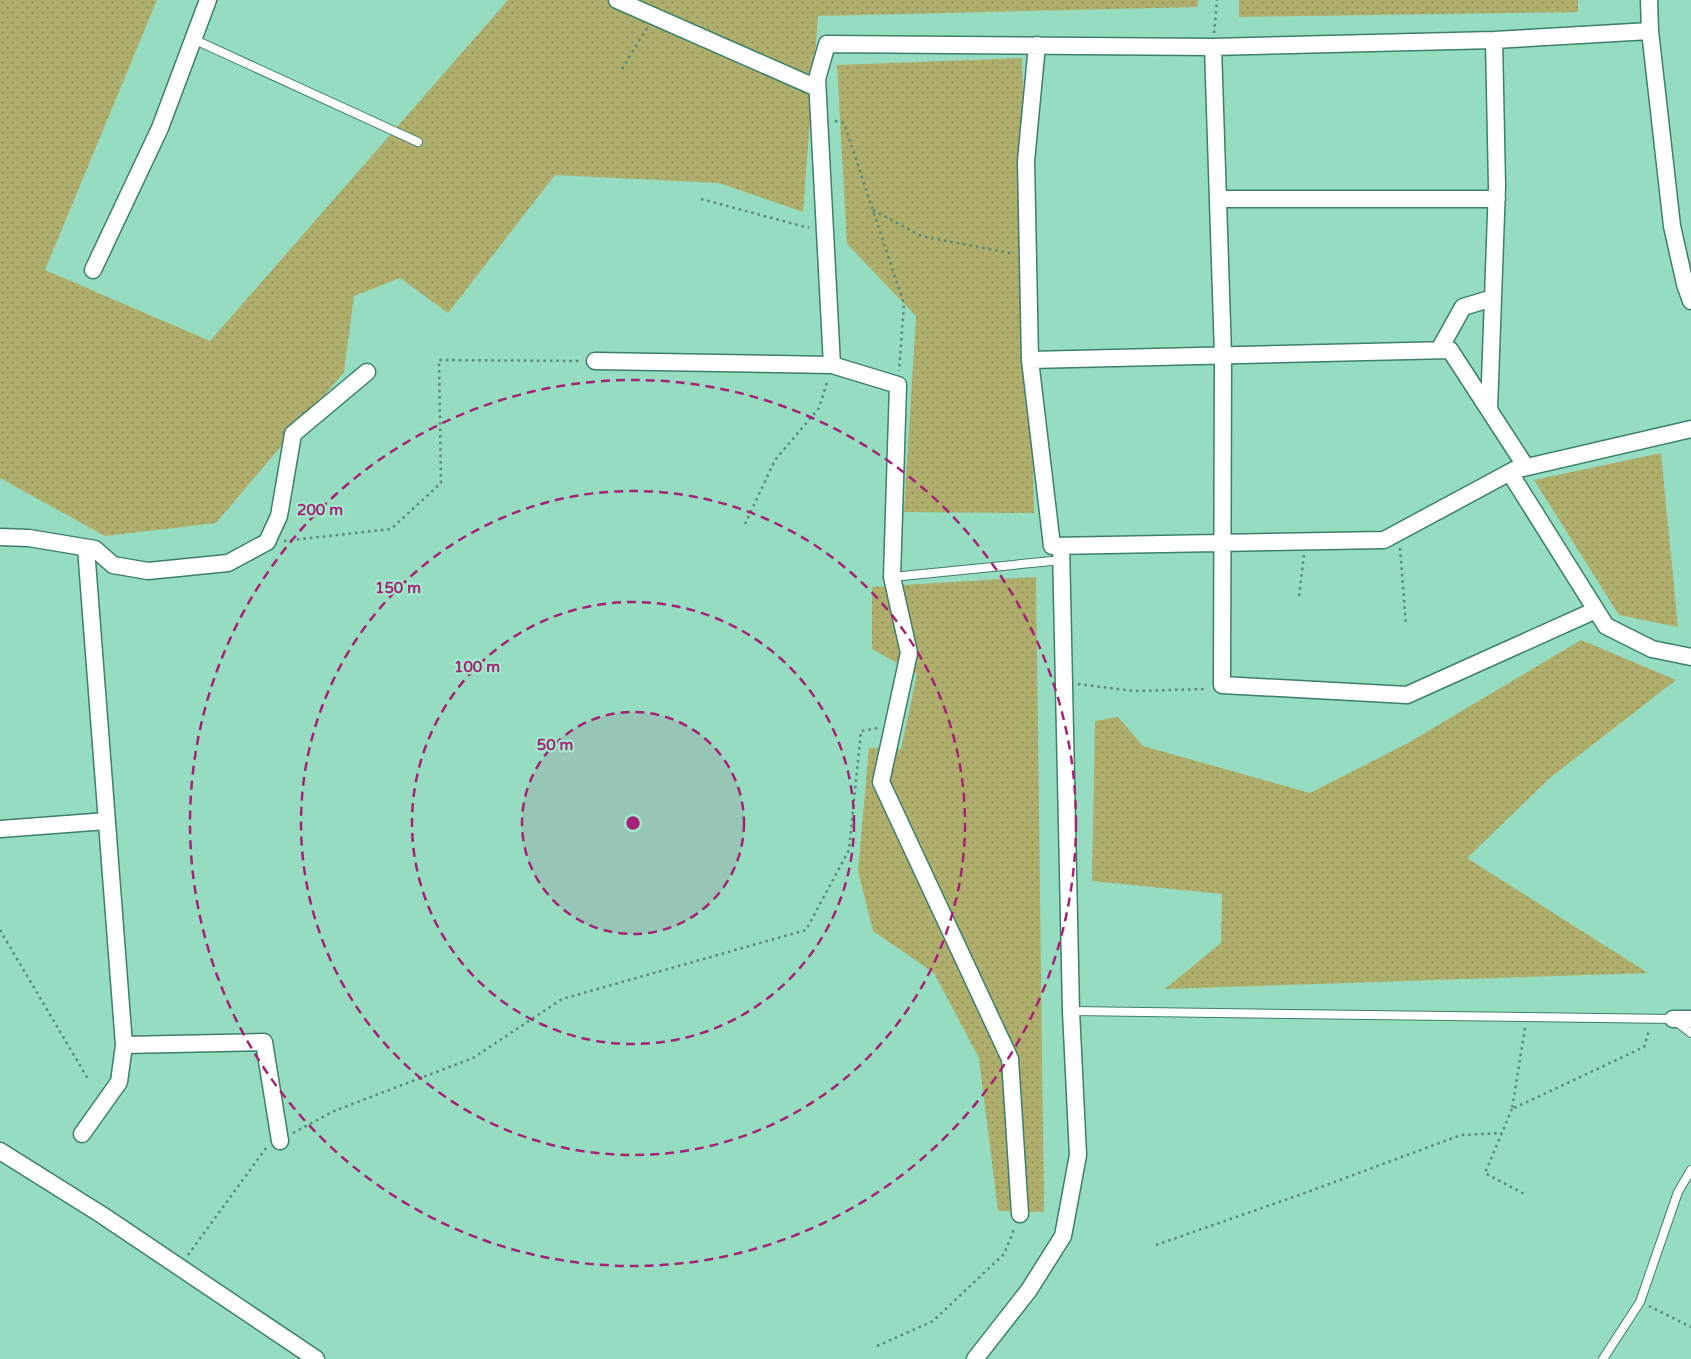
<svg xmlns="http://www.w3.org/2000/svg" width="1691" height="1359" font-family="'Varela Round',sans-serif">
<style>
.grass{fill:url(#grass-dots)}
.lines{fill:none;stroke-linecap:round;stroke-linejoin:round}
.service-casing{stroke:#3b8068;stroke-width:10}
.minor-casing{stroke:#3b8068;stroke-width:19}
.path{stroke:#5a8a77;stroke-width:2.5;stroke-dasharray:2.5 4;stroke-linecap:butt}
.service{stroke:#fff;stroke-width:8}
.minor{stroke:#fff;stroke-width:16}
.ring{fill:none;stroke:#a42374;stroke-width:2.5;stroke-dasharray:9 6}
.centre{fill:#a42374;stroke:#a3e9cd;stroke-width:2.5}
.ring-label{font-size:15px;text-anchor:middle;font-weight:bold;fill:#a42374;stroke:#a3e9cd;stroke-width:4.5;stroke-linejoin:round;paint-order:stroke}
</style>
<defs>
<pattern id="grass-dots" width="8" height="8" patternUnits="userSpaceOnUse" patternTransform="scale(1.25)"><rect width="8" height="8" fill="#afae6c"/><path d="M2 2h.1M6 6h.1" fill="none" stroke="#8e8f5a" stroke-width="1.8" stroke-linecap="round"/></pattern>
</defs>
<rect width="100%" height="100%" fill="#96dcc0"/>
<path class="grass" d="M0,0H157L45,270L210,341L508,0H1198L1197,7L818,16L803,212L719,183L555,175L448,313L400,278L354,296L344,372L216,523L105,536L0,478Z
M1239,0H1578V12L1239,17Z
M1022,58L1034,513L904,512L916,316L847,244L837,65Z
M1661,453L1678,627L1619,615L1534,480Z
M1036,577L1044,1212L998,1211L979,1058L934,973L873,931L858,871L869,748L901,749L917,674L872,649V587Z
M1581,640L1676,680L1551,777L1467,858L1648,973L1165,989L1221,943L1222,894L1092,881L1095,721L1118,717L1143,746L1310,793L1408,743Z"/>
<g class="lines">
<defs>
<path id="service" d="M193,39L418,142
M892,577L1062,560
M1071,1011L1673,1019L1691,1033
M1603,1359L1640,1302L1678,1192L1691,1170"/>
<path id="minor" d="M617,0L817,88
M1649,0L1650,31L1672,226L1685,284L1691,301
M1037,45L1026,161L1030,360L1052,546L1384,540L1514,470L1691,429
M1213,47L1223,355L1222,685L1407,695L1596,610
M1218,199H1497
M93,270L160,128L208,0
M1439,350L1463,307L1493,298
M1030,360L1450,350L1526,467
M595,361L832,365L817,79L827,44L1213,47L1494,40L1650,31
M832,365L898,385L892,577L909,653L881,782L1010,1059L1020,1214
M1489,410L1497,186L1494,40
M1510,473L1606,626L1652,649L1691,657
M0,537L29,538L95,549L113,565L148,571L228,563L267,542L279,516L293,434L367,372
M86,548L124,1045L264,1042L280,1141
M0,829L107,821
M1673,1019H1691
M82,1134L119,1082L124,1045
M0,1151L102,1215L316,1359
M975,1359L1029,1290L1063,1236L1078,1155L1071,1011L1061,546"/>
</defs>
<use href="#service" class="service-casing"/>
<use href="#minor" class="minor-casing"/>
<path class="path" d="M1214,33L1217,0
M622,69L647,28
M835,121L844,123L904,304L899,371
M701,199L809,228
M873,210L921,236L1014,254
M745,524L775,460L819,408L828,379
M284,541L391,529L441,483L439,360L580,361
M1400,548L1406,625
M1299,596L1304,555
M1078,684L1133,691L1207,689
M0,930L88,1079
M1525,1028L1512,1109L1644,1047L1649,1030
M1512,1109L1485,1173L1526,1195
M293,1133L334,1111L473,1058L562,999L806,930L849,850L861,731L877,728
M1156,1245L1302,1194L1461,1135L1502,1133
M188,1255L266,1148
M1649,1306L1691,1327
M877,1346L933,1321L1004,1254L1015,1227"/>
<use href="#service" class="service"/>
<use href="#minor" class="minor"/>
</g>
<circle cx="633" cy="823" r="111" fill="#a42374" fill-opacity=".12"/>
<g class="ring">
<circle cx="633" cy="823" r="111"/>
<circle cx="633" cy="823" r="221"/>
<circle cx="633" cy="823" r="332"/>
<circle cx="633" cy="823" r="443"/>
</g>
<circle cx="633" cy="823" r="8" class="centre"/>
<g class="ring-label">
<text x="320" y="515">200 m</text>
<text x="398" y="593">150 m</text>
<text x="477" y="672">100 m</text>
<text x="555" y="750">50 m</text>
</g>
</svg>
